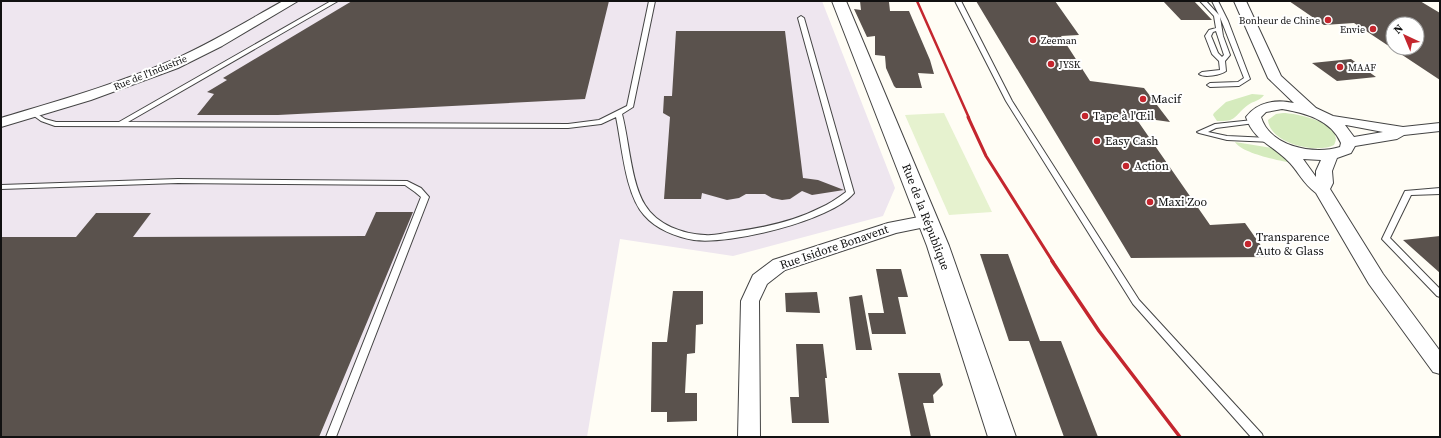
<svg xmlns="http://www.w3.org/2000/svg" width="1441" height="438" font-family="'Source Serif 4',serif">
<style>
.industrial{fill:#eee6ef}
.green{fill:#d5ebbd}
.pitch{fill:#e6f2cf}
.building{fill:#5a524d;fill-rule:evenodd}
.lines{fill:none;stroke-linecap:round;stroke-linejoin:round}
.service-casing{stroke:#444;stroke-width:2}
.minor-casing{stroke:#444;stroke-width:2}
.tertiary-casing{stroke:#444;stroke-width:2}
.service{fill:#fff;fill-rule:evenodd}
.minor{fill:#fff;fill-rule:evenodd}
.tertiary{fill:#fff;fill-rule:evenodd}
.rail-far2{stroke:#c4262e;stroke-width:2.5}
.rail-far1{stroke:#c4262e;stroke-width:3}
.rail{stroke:#c4262e;stroke-width:3.5}
.poi-dot{fill:#c4262e;stroke:#fff;stroke-width:1.5}
.labels{text-anchor:middle;stroke-width:4;stroke-linejoin:round;paint-order:stroke}
.far-poi-label{font-size:10px;fill:#111;stroke:#fff;text-anchor:start}
.far-street-label{font-size:10px;fill:#111;stroke:#fff}
.poi-label{font-size:12px;fill:#111;stroke:#fff;text-anchor:start}
.street-label{font-size:12px;fill:#111;stroke:#fff}
</style>
<rect width="100%" height="100%" fill="#fffdf5"/>
<path class="industrial" d="M1,1H822L895,188L883,216L733,256L620,239L587,437H1Z"/>
<path class="green" d="M1252,94L1264,95C1260,101 1253,101 1248,105C1234,115 1238,122 1217,121L1213,115L1214,113L1226,102Z
M1283,113C1296,113 1346,123 1334,145C1317,154 1270,144 1268,120L1276,114Z
M1235,142L1272,148L1293,163C1280,161 1241,153 1235,142Z"/>
<path class="pitch" d="M944,113L992,212L949,215L905,115Z"/>
<path class="building" d="M352,1H609L585,99L278,115H197L214,94L207,92L227,80L223,78Z
M860,1L889,2L890,11H909L930,60L934,74L918,73L922,88H896L894,86L886,68L885,56L875,55V36L867,37L854,9L861,10Z
M976,1H1055L1079,35L1061,36L1090,81L1144,88L1170,122L1135,117L1210,225L1245,223L1269,257L1131,258Z
M1163,1H1194L1212,20H1181Z
M1289,1H1420L1440,13V80L1354,23L1324,25ZM1393,24H1417V48H1393Z
M676,31H785L803,178L818,180L844,190L812,195L802,191L790,199L782,200L772,198L765,194H746L739,198L727,200L702,193L701,199H664L670,117L663,113L664,96H672Z
M1351,59L1376,77L1337,81L1312,63Z
M376,212H413L319,437H1V237H76L96,213H151L133,237L365,236Z
M1440,236V273L1403,240Z
M980,254H1008L1040,341H1061L1098,437H1064L1029,341H1009Z
M876,269H901L908,297H898L906,334H872L868,313H884Z
M673,291H703V324L696,325L695,353L687,354L685,393H697V421L667,422V412H651L652,342H667Z
M817,292L820,313L786,312L785,293Z
M862,295L872,350H856L849,297Z
M796,344H823L827,378H825L829,423H792L790,397H799Z
M898,373H940L943,385L933,395L934,403H923L931,437H911Z"/>
<g class="lines">
<defs>
<path id="service" d="M331,1H338L128,122L568,124L599,120L627,106L649,1H655L633,107L622,114C629,140 631,183 645,205C657,225 683,234 705,235C714,236 723,233 732,232C762,228 793,222 820,208C829,204 838,198 846,192L798,18L801,16L804,18L854,193C831,221 729,245 694,240C676,237 656,229 644,215C625,194 622,145 616,117L601,124L568,128L55,126L41,121L30,113L33,111L45,119L56,122H119Z
M955,1H961L1012,101L1139,300L1262,434L1263,437H1251L1133,304L1006,101Z
M1200,1H1206L1219,15L1212,1H1218L1228,21L1250,79L1239,86L1210,87L1207,85L1210,83L1238,82L1244,78L1220,17L1223,36L1230,55L1225,61L1226,71C1221,75 1204,78 1199,74L1202,72L1220,70L1219,61L1212,54L1205,36L1209,30L1216,28L1214,16ZM1216,31L1224,55L1222,57L1218,53L1211,36L1213,32Z
M1253,120L1256,122L1255,123L1216,128L1208,132L1227,136L1269,138L1273,140L1272,142L1227,140L1199,133L1197,132L1215,124Z
M178,179L407,181L421,188L429,197L336,437H326L421,197L415,192L405,185L178,183L1,189V185Z
M1440,188V194L1411,195L1390,238L1440,289V297L1437,296L1382,239L1405,191Z"/>
<path id="minor" d="M283,1H298L222,46L178,68L91,100L1,127V118C57,101 114,85 168,62C208,45 245,22 283,1Z
M1234,1H1246L1281,76L1316,108L1333,116L1403,127L1440,123V131L1404,135L1397,139L1355,146L1351,153L1337,158L1332,171L1333,183L1330,189L1383,274L1440,351V374L1433,372L1369,284L1316,193C1302,182 1300,174 1290,163C1274,146 1253,140 1246,117C1257,102 1276,99 1294,103L1268,78ZM1282,109C1306,113 1331,120 1341,143L1340,147C1314,155 1270,147 1261,117L1266,112ZM1345,125H1346L1383,132L1354,137ZM1303,159L1321,160L1316,171V177Z
M929,215L935,217L938,221L935,225L896,233L785,270L767,284L759,301L760,437H738L741,301L753,275L773,260L888,223Z"/>
<path id="tertiary" d="M832,1H846L949,246L1016,437H988L927,246Z"/>
</defs>
<use href="#service" class="service-casing"/>
<use href="#minor" class="minor-casing"/>
<use href="#tertiary" class="tertiary-casing"/>
<use href="#service" class="service"/>
<use href="#minor" class="minor"/>
<use href="#tertiary" class="tertiary"/>
<path class="rail-far2" d="M917,1L969,118"/>
<path class="rail-far1" d="M968,117L986,156L1053,262"/>
<path class="rail" d="M1052,261L1099,331L1180,437"/>
</g>
<g class="poi-dot">
<circle cx="1328" cy="20" r="4"/>
<circle cx="1373" cy="29" r="4"/>
<circle cx="1033" cy="40" r="4"/>
<circle cx="1051" cy="64" r="4"/>
<circle cx="1340" cy="67" r="4"/>
<circle cx="1143" cy="99" r="4"/>
<circle cx="1085" cy="116" r="4"/>
<circle cx="1097" cy="141" r="4"/>
<circle cx="1126" cy="166" r="4"/>
<circle cx="1150" cy="202" r="4"/>
<circle cx="1248" cy="244" r="4"/>
</g>
<g class="labels">
<g class="far-poi-label">
<text x="1320" y="24" text-anchor="end">Bonheur de Chine</text>
<text x="1365" y="33" text-anchor="end">Envie</text>
<text x="1041" y="44">Zeeman</text>
<text x="1059" y="68">JYSK</text>
<text x="1348" y="71">MAAF</text>
</g>
<g class="far-street-label">
<text transform="translate(150 72) rotate(-22)" y="4">Rue de l'Industrie</text>
</g>
<g class="poi-label">
<text x="1151" y="103">Macif</text>
<text x="1093" y="120">Tape à l'Œil</text>
<text x="1105" y="145">Easy Cash</text>
<text x="1134" y="170">Action</text>
<text x="1158" y="206">Maxi Zoo</text>
<text x="1256" y="241">Transparence<tspan x="1256" dy="14">Auto &amp; Glass</tspan></text>
</g>
<g class="street-label">
<text transform="translate(926 217) rotate(69)" y="4">Rue de la République</text>
<text transform="translate(834 247) rotate(-19)" y="4">Rue Isidore Bonavent</text>
</g>
</g>
<rect width="1441" height="438" fill="none" stroke="#111111" stroke-width="4"/>
<g transform="translate(1405 36) rotate(316)"><circle r="19" fill="#ffffff" stroke="#a0a0a0"/>
<path d="M0-3L7 15L0 10L-7 15Z" fill="#c4262e"/>
<text y="-6" font-size="11" font-weight="bold" text-anchor="middle" fill="#111111">N</text>
</g>
</svg>
